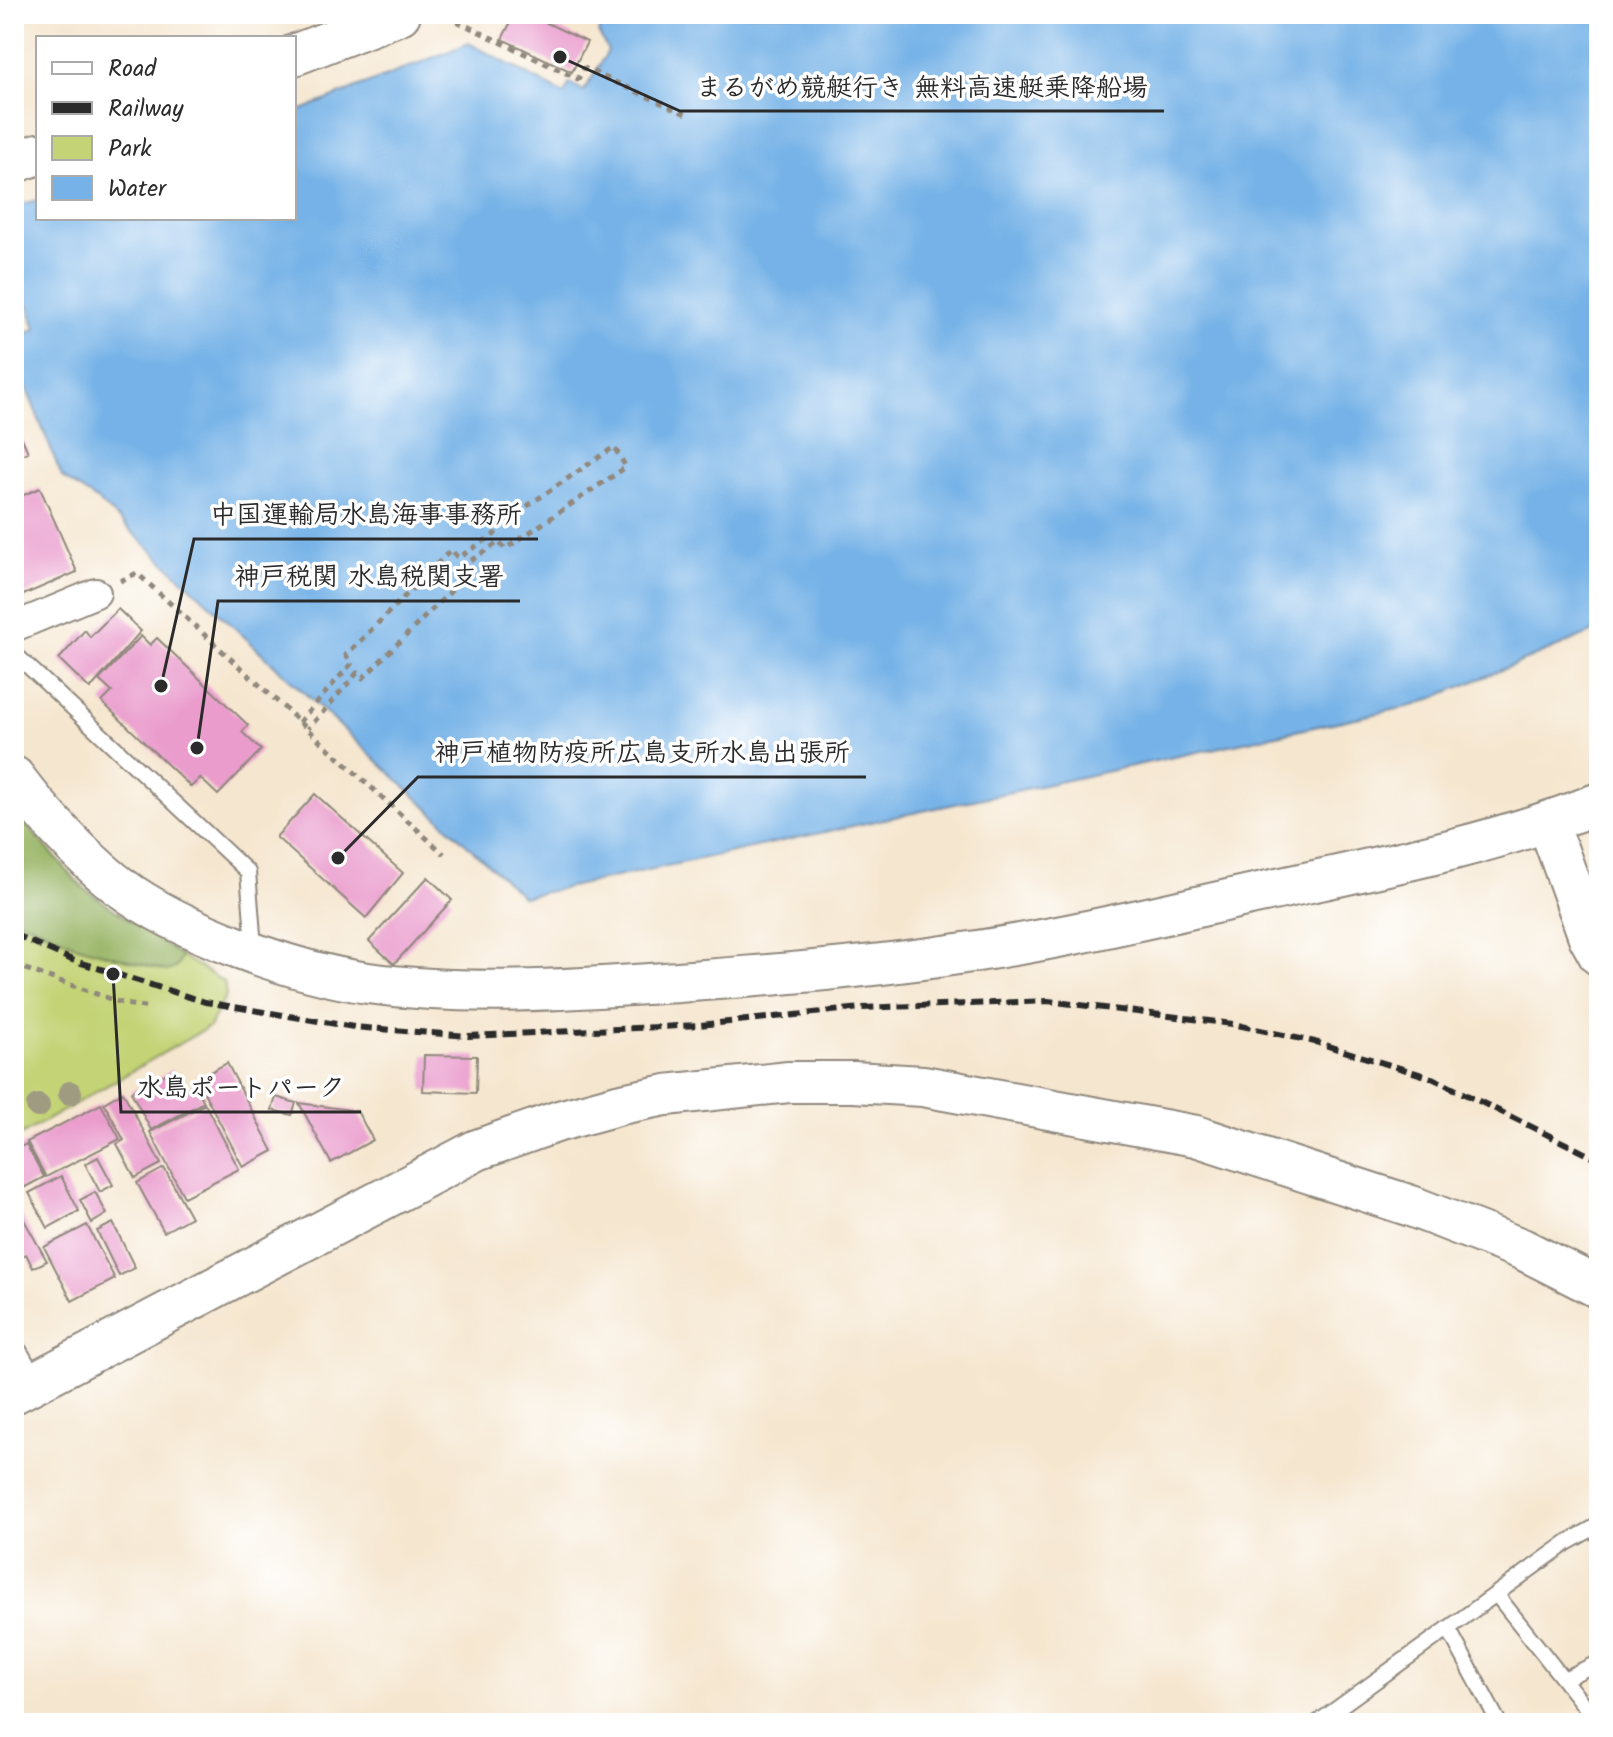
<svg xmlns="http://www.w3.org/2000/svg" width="1613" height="1737" font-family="Kalam,'Klee One',sans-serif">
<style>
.green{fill:#c3d375;stroke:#777f50;stroke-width:2}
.forest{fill:#9ab566;stroke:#627048;stroke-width:2}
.water{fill:#76b2e7;stroke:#506e89;stroke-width:2}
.building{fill:#ea9dcd}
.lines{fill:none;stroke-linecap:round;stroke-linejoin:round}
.lane-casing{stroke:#90887d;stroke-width:18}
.street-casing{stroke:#90887d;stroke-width:32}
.secondary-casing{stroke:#90887d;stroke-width:44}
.path{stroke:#90887d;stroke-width:5;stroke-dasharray:6 6;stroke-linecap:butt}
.lane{stroke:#fff;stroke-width:14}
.street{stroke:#fff;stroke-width:28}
.secondary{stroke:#fff;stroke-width:40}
.rail{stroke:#2b2b2b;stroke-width:6;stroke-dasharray:12 6;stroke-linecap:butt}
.tree{fill:#9f9b81}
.leader{fill:none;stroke:#2b2b2b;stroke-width:3}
.callout-dot{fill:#2b2b2b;stroke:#fff;stroke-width:3}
.callout-label{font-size:26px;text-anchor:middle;font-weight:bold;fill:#2b2b2b;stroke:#fff;stroke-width:7;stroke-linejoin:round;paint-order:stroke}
</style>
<rect width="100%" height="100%" fill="#fff"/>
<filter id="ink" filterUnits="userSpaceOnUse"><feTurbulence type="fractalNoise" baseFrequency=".0125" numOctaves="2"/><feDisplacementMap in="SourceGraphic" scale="16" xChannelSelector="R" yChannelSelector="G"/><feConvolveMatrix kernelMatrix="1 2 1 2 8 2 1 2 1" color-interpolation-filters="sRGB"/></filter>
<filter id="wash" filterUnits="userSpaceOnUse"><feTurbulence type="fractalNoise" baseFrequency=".006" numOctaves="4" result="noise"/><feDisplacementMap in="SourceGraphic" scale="32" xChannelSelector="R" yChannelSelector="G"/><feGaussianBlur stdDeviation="1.8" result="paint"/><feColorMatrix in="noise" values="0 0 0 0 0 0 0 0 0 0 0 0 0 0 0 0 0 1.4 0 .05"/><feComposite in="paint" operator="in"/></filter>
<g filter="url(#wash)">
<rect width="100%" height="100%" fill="#f5e6cf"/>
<path class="green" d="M14,811L82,887L181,956L224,982L226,995L210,1026L14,1139Z"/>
<path class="forest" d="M14,811L82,887L181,956C179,966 176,969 166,971L78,946L14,918Z"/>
<path class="water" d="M607,14H1599V630L1416,705L523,897L101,503L62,477L14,357V338L36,329L14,262V206L38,200V218H294V113L469,43L564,94L570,83L584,91L608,51L598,32Z"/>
<g id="blocks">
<path class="building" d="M515,14H528L587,42L572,72L502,39Z
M14,420L28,452L14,458Z
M40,488L77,572L14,599V499Z
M118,609L141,631L90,689L59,659L85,630L90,637Z
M141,636L150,645L157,638L248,725L242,732L261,750L218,795L200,778L191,787L102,702L112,692L99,680Z
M315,794L403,873L366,918L276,837Z
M428,877L452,900L394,964L369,941Z
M424,1055L477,1056L476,1093L423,1091Z
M227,1063L273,1151L243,1167L197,1079Z
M173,1070L184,1091L195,1085L204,1102L151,1130L131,1092Z
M123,1092L161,1164L135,1178L117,1144L124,1140L104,1103Z
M276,1097L296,1103L292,1115L272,1110Z
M299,1103L357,1111L373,1140L331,1163Z
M101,1104L120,1139L46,1177L27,1142Z
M205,1104L239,1169L184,1197L150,1132Z
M26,1144L44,1177L14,1193V1150Z
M98,1157L113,1185L100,1192L85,1164Z
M164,1168L191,1217L164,1232L137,1183Z
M61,1176L79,1211L48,1228L29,1193Z
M95,1192L107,1214L92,1223L80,1200Z
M14,1202L47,1261L33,1268L26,1254L19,1258L14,1248Z
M113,1223L135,1268L119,1276L97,1231Z
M87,1225L115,1279L72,1301L44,1247Z"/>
</g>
</g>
<g filter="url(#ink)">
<use href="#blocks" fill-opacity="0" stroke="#90887d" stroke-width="2"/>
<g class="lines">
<defs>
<path id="lane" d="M14,653L248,872L254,947
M1496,1594L1598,1723
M1448,1628L1499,1723
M1564,1679L1599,1662
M1317,1723L1568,1542L1599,1525"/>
<path id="street" d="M14,627L96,593
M14,1355L31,1384"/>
<path id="secondary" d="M294,55L400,14
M14,163L38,154
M14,777C40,812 85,860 119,886C181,932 292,972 368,983C471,997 575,989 678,982C774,975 876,967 971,952C1065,938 1157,916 1250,895C1368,869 1487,847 1599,803
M1548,823L1589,937L1599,955
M14,1393L477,1150L559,1121L621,1104L666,1095L789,1082H853L923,1086L1196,1136L1411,1206L1522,1249L1599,1288"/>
</defs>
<use href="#lane" class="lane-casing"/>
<use href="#street" class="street-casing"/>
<use href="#secondary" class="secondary-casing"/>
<path class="path" d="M446,16L578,79L584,68L688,115
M120,581L137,573L444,854
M299,722L351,664L346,655L451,550L458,558L495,534V528L614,447L626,467L505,549L499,542L461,567L466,576L363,678L357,673L308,729
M14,965L125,1004L150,1008"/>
<use href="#lane" class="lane"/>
<use href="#street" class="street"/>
<use href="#secondary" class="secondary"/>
<path class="rail" d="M14,934L72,960L205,1002L354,1027L469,1036L700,1025L861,1008L1048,1001L1233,1024L1315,1042L1432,1078L1599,1160"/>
</g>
<g class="tree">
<circle cx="70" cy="1093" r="12"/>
<circle cx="38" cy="1106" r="12"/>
</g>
</g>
<path class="leader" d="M560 57L680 111H1164M161 686L194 539H538M197 748L218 601H520M338 858L418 777H866M113 974L121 1112H361"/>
<g class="callout-dot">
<circle cx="560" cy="57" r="8"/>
<circle cx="161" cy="686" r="8"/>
<circle cx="197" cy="748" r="8"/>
<circle cx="338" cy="858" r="8"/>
<circle cx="113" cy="974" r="8"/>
</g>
<g class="callout-label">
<text x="922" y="96">まるがめ競艇行き 無料高速艇乗降船場</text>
<text x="366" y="523">中国運輸局水島海事事務所</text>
<text x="369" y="585">神戸税関 水島税関支署</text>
<text x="642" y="761">神戸植物防疫所広島支所水島出張所</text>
<text x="241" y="1096">水島ポートパーク</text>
</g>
<rect width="1613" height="1737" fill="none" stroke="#fff" stroke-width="48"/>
<rect x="36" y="36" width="260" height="184" fill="#ffffff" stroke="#aaaaaa" stroke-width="2"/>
<rect x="52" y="62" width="40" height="12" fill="#ffffff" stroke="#aaaaaa" stroke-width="2"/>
<text x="108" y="76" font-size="24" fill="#2b2b2b">Road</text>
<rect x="52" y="102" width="40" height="12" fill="#2b2b2b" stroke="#aaaaaa" stroke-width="2"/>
<text x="108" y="116" font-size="24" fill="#2b2b2b">Railway</text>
<rect x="52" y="136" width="40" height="24" fill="#c3d375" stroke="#aaaaaa" stroke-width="2"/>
<text x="108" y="156" font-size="24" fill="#2b2b2b">Park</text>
<rect x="52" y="176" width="40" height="24" fill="#76b2e7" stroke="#aaaaaa" stroke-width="2"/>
<text x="108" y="196" font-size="24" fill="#2b2b2b">Water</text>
</svg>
